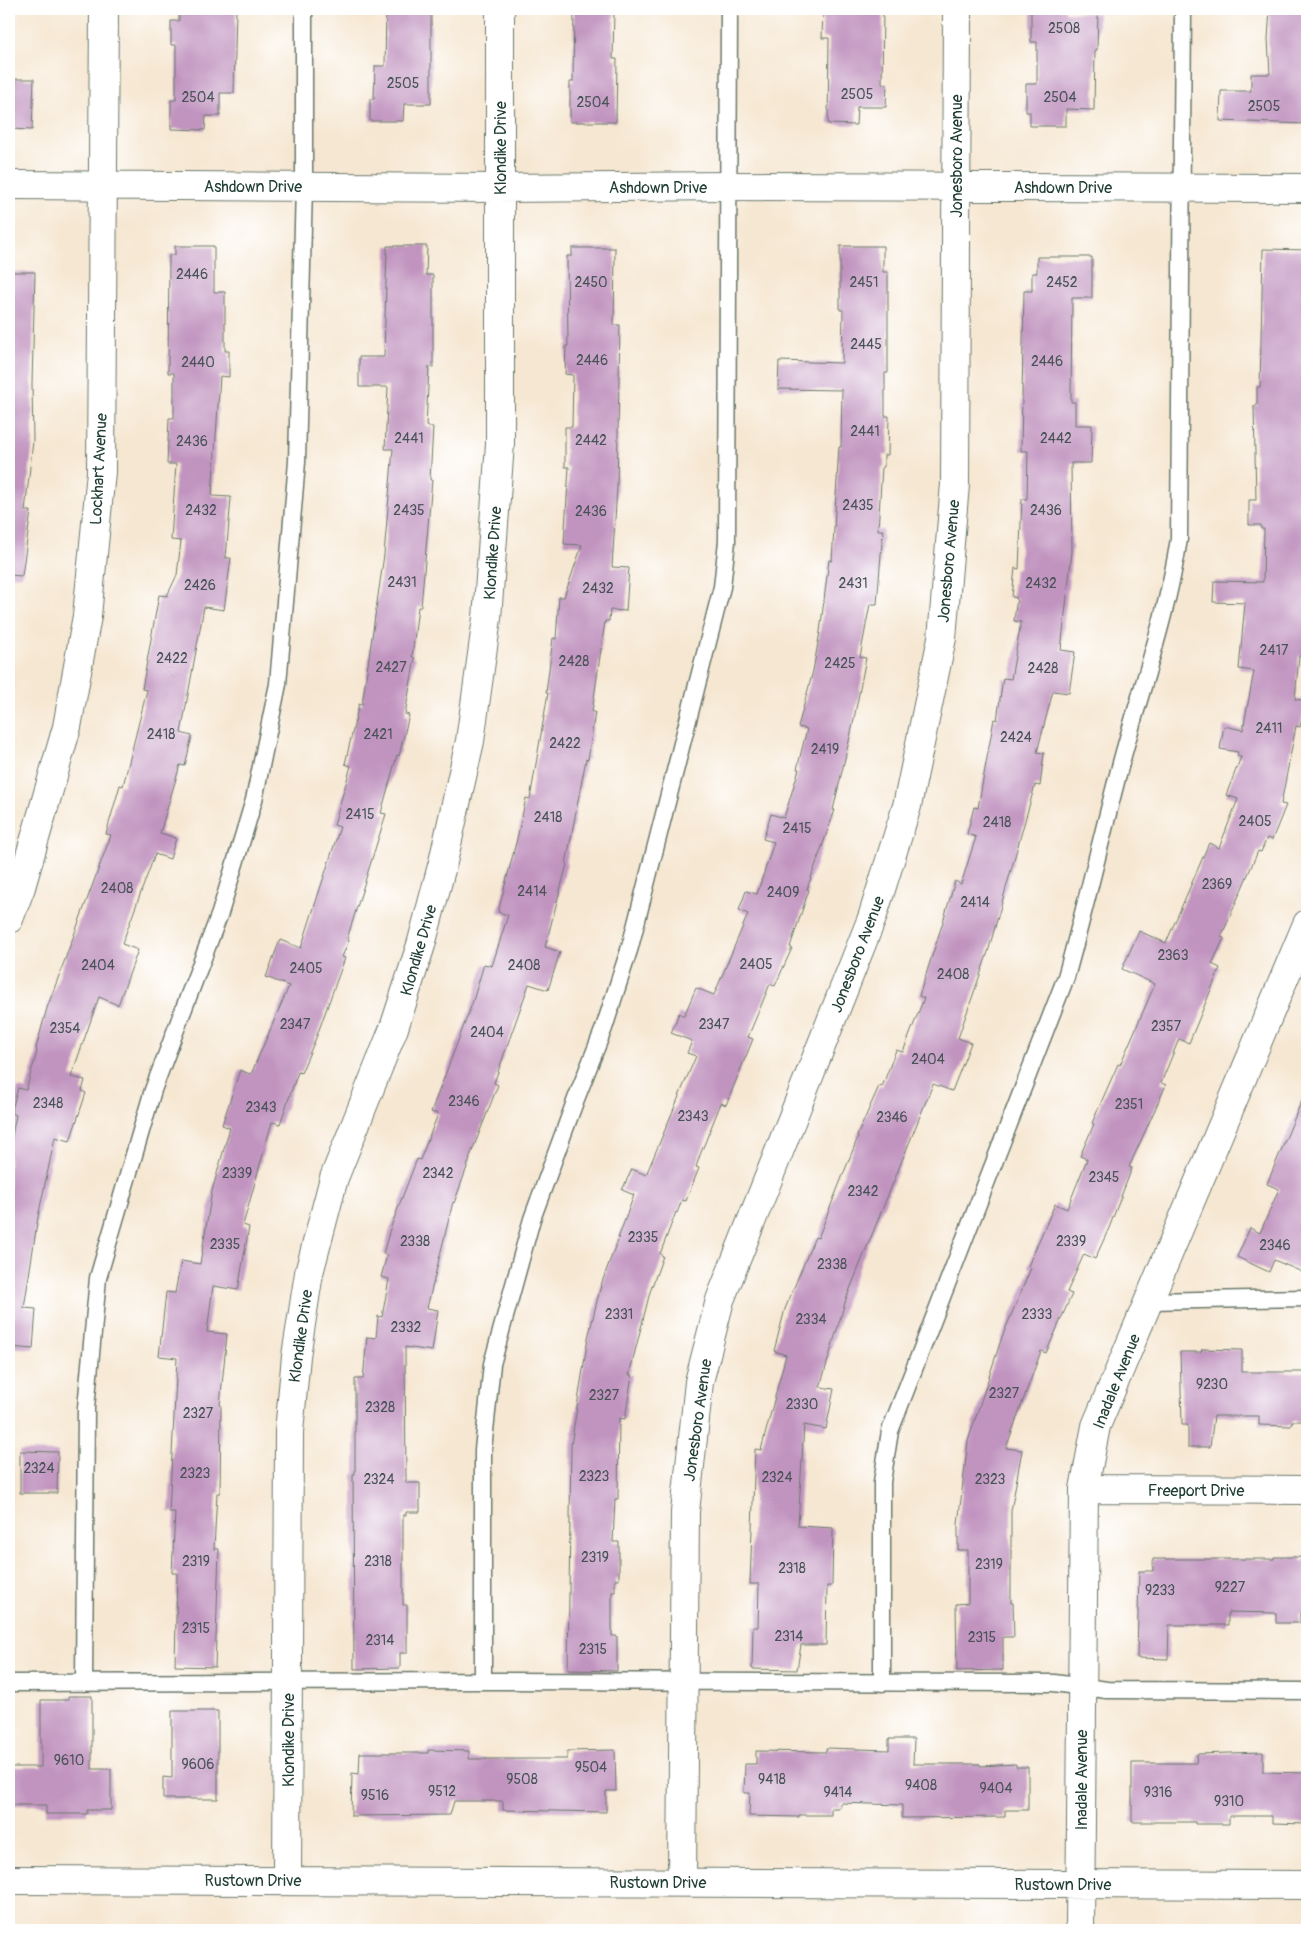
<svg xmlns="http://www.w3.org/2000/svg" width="1316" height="1939" font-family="Pangolin,sans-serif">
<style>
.building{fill:#c194c0}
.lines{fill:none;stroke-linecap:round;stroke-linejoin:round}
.lane-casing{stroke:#6a786b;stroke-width:19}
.street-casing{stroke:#6a786b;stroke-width:30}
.lane{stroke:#fff;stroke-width:16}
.street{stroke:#fff;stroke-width:28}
.labels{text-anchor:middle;stroke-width:4.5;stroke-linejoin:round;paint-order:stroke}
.number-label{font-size:14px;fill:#485357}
.street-label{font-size:16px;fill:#1f3d34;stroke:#fff}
</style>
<rect width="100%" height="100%" fill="#fff"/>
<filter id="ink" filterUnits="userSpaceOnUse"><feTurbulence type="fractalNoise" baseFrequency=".02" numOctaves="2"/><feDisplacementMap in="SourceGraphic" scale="10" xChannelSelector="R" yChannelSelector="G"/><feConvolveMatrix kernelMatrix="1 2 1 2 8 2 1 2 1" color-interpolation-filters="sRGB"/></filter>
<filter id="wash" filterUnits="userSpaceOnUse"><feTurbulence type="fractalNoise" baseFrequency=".0096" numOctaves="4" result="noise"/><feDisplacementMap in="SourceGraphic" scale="20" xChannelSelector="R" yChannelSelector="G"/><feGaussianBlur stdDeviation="1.12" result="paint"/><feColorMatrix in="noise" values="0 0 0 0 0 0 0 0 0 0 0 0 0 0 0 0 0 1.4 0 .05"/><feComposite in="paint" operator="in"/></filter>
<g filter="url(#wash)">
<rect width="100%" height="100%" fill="#f6e7d2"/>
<g id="blocks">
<path class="building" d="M179,9H236L234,93H220V116H206L205,130L171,129V100H176V45H171V21H179Z
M386,9H431V104H404L403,121H370V99H374L375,66H385Z
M574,9H614L613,59H617L616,122H570V82H573Z
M823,9L883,10L882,84H887L886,107H857L856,125L828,124L829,38H822Z
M1031,9H1065V12L1098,13L1097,50H1095L1094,110L1066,109V126H1030V112H1026V84H1037V42H1031Z
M1270,9H1307V124L1220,121L1221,91H1251V74H1270L1268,39Z
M9,79H34L32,130L9,129Z
M175,246H214V292H225V351H229V377L220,376L212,496L231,497L226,558H231L224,610L204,607L181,733L192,736L185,766L180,765L160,833L176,838L170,859L155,854L122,944L138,950L118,1005L99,997L71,1077L85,1080L82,1091L86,1093L70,1141L55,1137L38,1217L24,1308L36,1309L33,1349L9,1347V1151L16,1115L11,1113L18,1088L26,1090L37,1052L36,1048L47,1008L111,835L106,834L120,785L123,786L147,690L142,689L159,595L167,596L177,575L181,541L171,540L176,464H167L169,418H174V373H168L169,255H175Z
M387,246H427L426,275H433V367H429L426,426L433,427L430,480H432L421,607H418L412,657L415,658L405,714L409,715L399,756L397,755L381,813L386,814L347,939L349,940L342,957L345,958L316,1038L301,1073L298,1072L280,1124L272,1122L243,1225L249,1227L238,1290L213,1286L207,1332L227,1334L220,1405H221L220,1493H217L214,1549H219L215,1667L175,1666L177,1573H172L175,1512H169L177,1358L159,1356L166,1292L175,1293L181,1261L200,1264L212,1191L230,1128L222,1125L240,1070L250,1074L252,1072L289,986L266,977L280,940L301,948L340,827L334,825L351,766L345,764L359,704L362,705L384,555L393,449H385L388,387H359V357H384Z
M840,246H883V272H888V373H885V416H889L888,455H884V467H882L878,530H883L877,604H870L860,657L866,658L853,724L833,810H835L807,889L809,890L790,947L792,948L775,986L770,984L748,1037L753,1039L726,1105L721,1103L700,1155L696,1167L699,1168L686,1201L682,1200L677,1213L676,1212L660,1254L663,1256L650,1292L629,1375H632L625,1419L619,1418L618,1499H615L613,1542H619V1579H615V1592H612V1636H617V1671L568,1670L571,1445L588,1338L601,1285L634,1195L622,1190L632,1169L646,1175L696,1056L687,1053L692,1041L671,1033L679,1013L684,1016L696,988L714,995L748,914L739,910L746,891L757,894L774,842L763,839L771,814L784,818L799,769H797L807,729L798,727L813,671L820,632L829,560L832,561L839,447H841L842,390L778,389L779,361L842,363L843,310H840Z
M572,248H615L614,325H620L617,488L612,567L629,568L626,611L610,610L609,621H605L592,712H595L588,760L586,759L566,864H567L545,947L560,952L548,990L529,984L494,1083L498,1085L469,1159H470L454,1203L453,1202L427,1308L438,1310L432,1351L405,1347L406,1483H420V1512H406V1515H403V1605H407V1653H400V1668L354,1669L353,1474H355V1379H363L367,1337L376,1338L378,1316L382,1317L389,1279L381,1277L387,1255L383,1254L390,1229L417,1159L420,1160L438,1114L431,1112L472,1004L484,964L492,966L508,915L498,912L517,839L526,798L530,799L548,693H546L553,638L556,639L559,597H564L582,545L564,544L569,467H565V427H572L573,375L565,374L566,346H568L567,256H572Z
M1263,249L1307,250V657L1299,656L1295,699L1306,701L1300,727L1296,726L1281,804L1286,805L1272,840L1267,838L1261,852L1258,851L1221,937L1224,938L1212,964L1220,968L1189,1043L1179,1039L1161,1083L1166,1085L1129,1167L1132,1168L1109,1228L1095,1259L1084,1254L1067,1292L1072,1294L1046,1353L1041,1351L1006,1448L1022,1450L1011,1511V1603H1013L1014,1637H1003V1670L957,1671L956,1604L968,1603V1550H958V1524L968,1441L1002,1337L1031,1268L1028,1266L1055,1204L1067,1209L1087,1159L1080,1156L1094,1124L1092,1123L1118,1064L1120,1065L1155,984L1122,969L1139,931L1166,943L1209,843L1219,848L1238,799L1226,795L1241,757L1237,756L1238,752L1220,749L1224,726L1243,730L1254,671L1239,669L1245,603L1213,602L1214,581L1263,582L1264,529H1261V525H1249V500H1256L1254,406H1257V387H1260Z
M1037,257H1092V298H1072L1071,402H1075V425H1092L1091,463H1071L1072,551L1061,650L1075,652L1069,693L1053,691L1037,752L1044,753L1040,786L1035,785L988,952L958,1038L971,1043L952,1091L933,1084L846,1299L820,1387L834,1389L826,1429L804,1425L798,1526L833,1528L832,1586H827L826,1645H801L797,1670L752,1669L753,1627H758L759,1584H750L755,1449L761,1450L786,1355L774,1351L785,1309L815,1237L818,1238L858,1137L857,1136L879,1086L882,1087L896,1050L903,1052L924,998L919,996L943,922L955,881L961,884L976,837L967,834L974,807L978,808L994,719L997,720L1003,678L1011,679L1021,622L1014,621L1017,598L1012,597L1015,568L1019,569L1022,499H1027L1028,451H1021L1024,291H1032V273H1037Z
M9,272H35L32,383L33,441L25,511H31L22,576L9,575Z
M1307,1088V1274L1274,1260L1269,1272L1237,1257L1250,1228L1260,1233L1279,1189L1267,1184Z
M1202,1349L1242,1350V1372H1307V1421H1292L1291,1426L1259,1425V1416H1214L1210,1447H1188V1425H1182L1180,1352H1201Z
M20,1451L58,1452L57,1493H20Z
M1274,1557H1301V1561H1307V1614H1300V1623H1276V1613L1228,1612V1625H1169L1168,1659L1137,1658L1139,1571H1153V1559H1274Z
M68,1696H92V1769H111V1810H87V1814H46V1805H9V1767H41V1700H68Z
M172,1711H218V1799H163V1777L172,1778Z
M889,1739H914L913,1764H980V1766L1016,1764V1767H1028V1810H1005V1817L902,1818V1805L840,1803V1808H831V1815H799V1817L749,1816L750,1793H744L745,1764H756V1751L826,1752V1748L889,1750Z
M428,1750L469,1751V1759H567V1751L615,1750L616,1791H606V1812L503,1810V1801H454L450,1815L351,1816L352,1773L359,1774L360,1753H428Z
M1263,1752V1772L1307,1773V1824L1272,1823V1816H1229V1824H1195V1822H1132V1763H1196L1197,1754Z"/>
</g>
</g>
<g filter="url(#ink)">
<use href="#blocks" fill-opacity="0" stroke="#6a786b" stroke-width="1"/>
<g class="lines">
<defs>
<path id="lane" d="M1148,1301L1307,1298
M483,1681V1450L492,1364L532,1219L576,1099L604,1028L630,947L722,587L727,541L729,9
M9,1683L483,1681L1054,1683L1107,1690L1307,1691
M84,1683L86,1408L98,1278L153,1090L220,913L254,800L278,684L297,462L304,186V9
M882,1683V1482L890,1431L1066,977C1086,906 1102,834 1121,763C1141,689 1167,616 1179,539L1183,9"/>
<path id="street" d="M9,185L499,188L728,186L1307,188
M9,919L21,887L67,727L87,616L101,472L104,9
M1084,1489L1307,1490
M9,1880L1307,1885
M287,1880L289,1432L296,1356L309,1273L334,1178L394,1028L421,945L443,862L470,741L487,618L500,444V9
M682,1882L685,1512L699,1382L720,1300L872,918L907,806L942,638L955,484L957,9
M1080,1930L1084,1489L1096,1426L1307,924"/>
</defs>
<use href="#lane" class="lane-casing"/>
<use href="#street" class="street-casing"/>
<use href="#lane" class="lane"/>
<use href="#street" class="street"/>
</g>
</g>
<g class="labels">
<g class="number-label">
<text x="1064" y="33">2508</text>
<text x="403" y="88">2505</text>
<text x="857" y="99">2505</text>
<text x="198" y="102">2504</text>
<text x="1060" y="102">2504</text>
<text x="593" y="107">2504</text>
<text x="1264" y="111">2505</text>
<text x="192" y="279">2446</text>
<text x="591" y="287">2450</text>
<text x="864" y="287">2451</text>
<text x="1062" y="287">2452</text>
<text x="866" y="349">2445</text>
<text x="592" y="365">2446</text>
<text x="1047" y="366">2446</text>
<text x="198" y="367">2440</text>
<text x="865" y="436">2441</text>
<text x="409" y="443">2441</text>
<text x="1056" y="443">2442</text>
<text x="591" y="445">2442</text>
<text x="192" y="446">2436</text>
<text x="858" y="510">2435</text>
<text x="201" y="515">2432</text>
<text x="409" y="515">2435</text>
<text x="1046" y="515">2436</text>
<text x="591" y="516">2436</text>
<text x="402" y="587">2431</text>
<text x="853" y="588">2431</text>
<text x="1041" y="588">2432</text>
<text x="200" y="590">2426</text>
<text x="598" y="593">2432</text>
<text x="1274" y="655">2417</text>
<text x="172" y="663">2422</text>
<text x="574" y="666">2428</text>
<text x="840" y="668">2425</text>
<text x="391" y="672">2427</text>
<text x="1043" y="673">2428</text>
<text x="1269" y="733">2411</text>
<text x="161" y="739">2418</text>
<text x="378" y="739">2421</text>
<text x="1016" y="742">2424</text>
<text x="565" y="748">2422</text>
<text x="825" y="754">2419</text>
<text x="360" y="819">2415</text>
<text x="548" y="822">2418</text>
<text x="1255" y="826">2405</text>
<text x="997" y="827">2418</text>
<text x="797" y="833">2415</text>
<text x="1217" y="889">2369</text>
<text x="117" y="893">2408</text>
<text x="532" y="896">2414</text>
<text x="783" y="897">2409</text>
<text x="975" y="907">2414</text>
<text x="1173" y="960">2363</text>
<text x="756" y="969">2405</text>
<text x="98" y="970">2404</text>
<text x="524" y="970">2408</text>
<text x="306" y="973">2405</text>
<text x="953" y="979">2408</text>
<text x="295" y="1029">2347</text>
<text x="714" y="1029">2347</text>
<text x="1166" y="1031">2357</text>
<text x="65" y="1033">2354</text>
<text x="487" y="1037">2404</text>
<text x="928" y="1064">2404</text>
<text x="464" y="1106">2346</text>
<text x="48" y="1108">2348</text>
<text x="1129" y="1109">2351</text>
<text x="261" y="1112">2343</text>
<text x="693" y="1121">2343</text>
<text x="892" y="1122">2346</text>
<text x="237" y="1178">2339</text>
<text x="438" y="1178">2342</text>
<text x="1104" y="1182">2345</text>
<text x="863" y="1196">2342</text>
<text x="643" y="1242">2335</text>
<text x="415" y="1246">2338</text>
<text x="1071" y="1246">2339</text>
<text x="225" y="1249">2335</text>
<text x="1275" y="1250">2346</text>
<text x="832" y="1269">2338</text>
<text x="619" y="1319">2331</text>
<text x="1037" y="1319">2333</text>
<text x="811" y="1324">2334</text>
<text x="406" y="1332">2332</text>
<text x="1212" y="1389">9230</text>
<text x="1004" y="1398">2327</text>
<text x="604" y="1400">2327</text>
<text x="802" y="1409">2330</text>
<text x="380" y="1412">2328</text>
<text x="198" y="1418">2327</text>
<text x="39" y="1473">2324</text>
<text x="195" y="1478">2323</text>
<text x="594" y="1481">2323</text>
<text x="777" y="1482">2324</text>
<text x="379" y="1484">2324</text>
<text x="990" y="1484">2323</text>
<text x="595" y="1562">2319</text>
<text x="196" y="1566">2319</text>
<text x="378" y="1566">2318</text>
<text x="989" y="1569">2319</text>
<text x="792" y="1573">2318</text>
<text x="1230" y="1592">9227</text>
<text x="1160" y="1595">9233</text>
<text x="196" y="1633">2315</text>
<text x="789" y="1641">2314</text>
<text x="982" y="1642">2315</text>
<text x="380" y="1645">2314</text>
<text x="593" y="1654">2315</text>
<text x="69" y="1765">9610</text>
<text x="198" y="1769">9606</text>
<text x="591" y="1772">9504</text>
<text x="522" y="1784">9508</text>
<text x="772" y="1784">9418</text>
<text x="921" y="1790">9408</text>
<text x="996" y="1793">9404</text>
<text x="442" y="1796">9512</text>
<text x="838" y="1797">9414</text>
<text x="1158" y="1797">9316</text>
<text x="375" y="1800">9516</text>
<text x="1229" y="1806">9310</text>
</g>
<g class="street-label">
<text transform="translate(500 148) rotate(-90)" y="6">Klondike Drive</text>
<text transform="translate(956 156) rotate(-90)" y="6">Jonesboro Avenue</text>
<text x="253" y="192">Ashdown Drive</text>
<text x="658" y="193">Ashdown Drive</text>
<text x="1063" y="193">Ashdown Drive</text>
<text transform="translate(98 469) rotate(-87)" y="6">Lockhart Avenue</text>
<text transform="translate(492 553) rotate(-86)" y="6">Klondike Drive</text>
<text transform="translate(948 561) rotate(-85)" y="6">Jonesboro Avenue</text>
<text transform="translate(418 950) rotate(-74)" y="6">Klondike Drive</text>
<text transform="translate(857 954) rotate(-69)" y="6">Jonesboro Avenue</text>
<text transform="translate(300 1336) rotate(-82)" y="6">Klondike Drive</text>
<text transform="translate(1116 1381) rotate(-68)" y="6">Inadale Avenue</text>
<text transform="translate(697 1420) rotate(-82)" y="6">Jonesboro Avenue</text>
<text x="1196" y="1496">Freeport Drive</text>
<text transform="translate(288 1740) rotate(-90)" y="6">Klondike Drive</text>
<text transform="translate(1081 1780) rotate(-90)" y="6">Inadale Avenue</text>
<text x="253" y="1886">Rustown Drive</text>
<text x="658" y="1888">Rustown Drive</text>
<text x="1063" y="1890">Rustown Drive</text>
</g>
</g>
<rect width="1316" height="1939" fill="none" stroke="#fff" stroke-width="30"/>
</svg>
